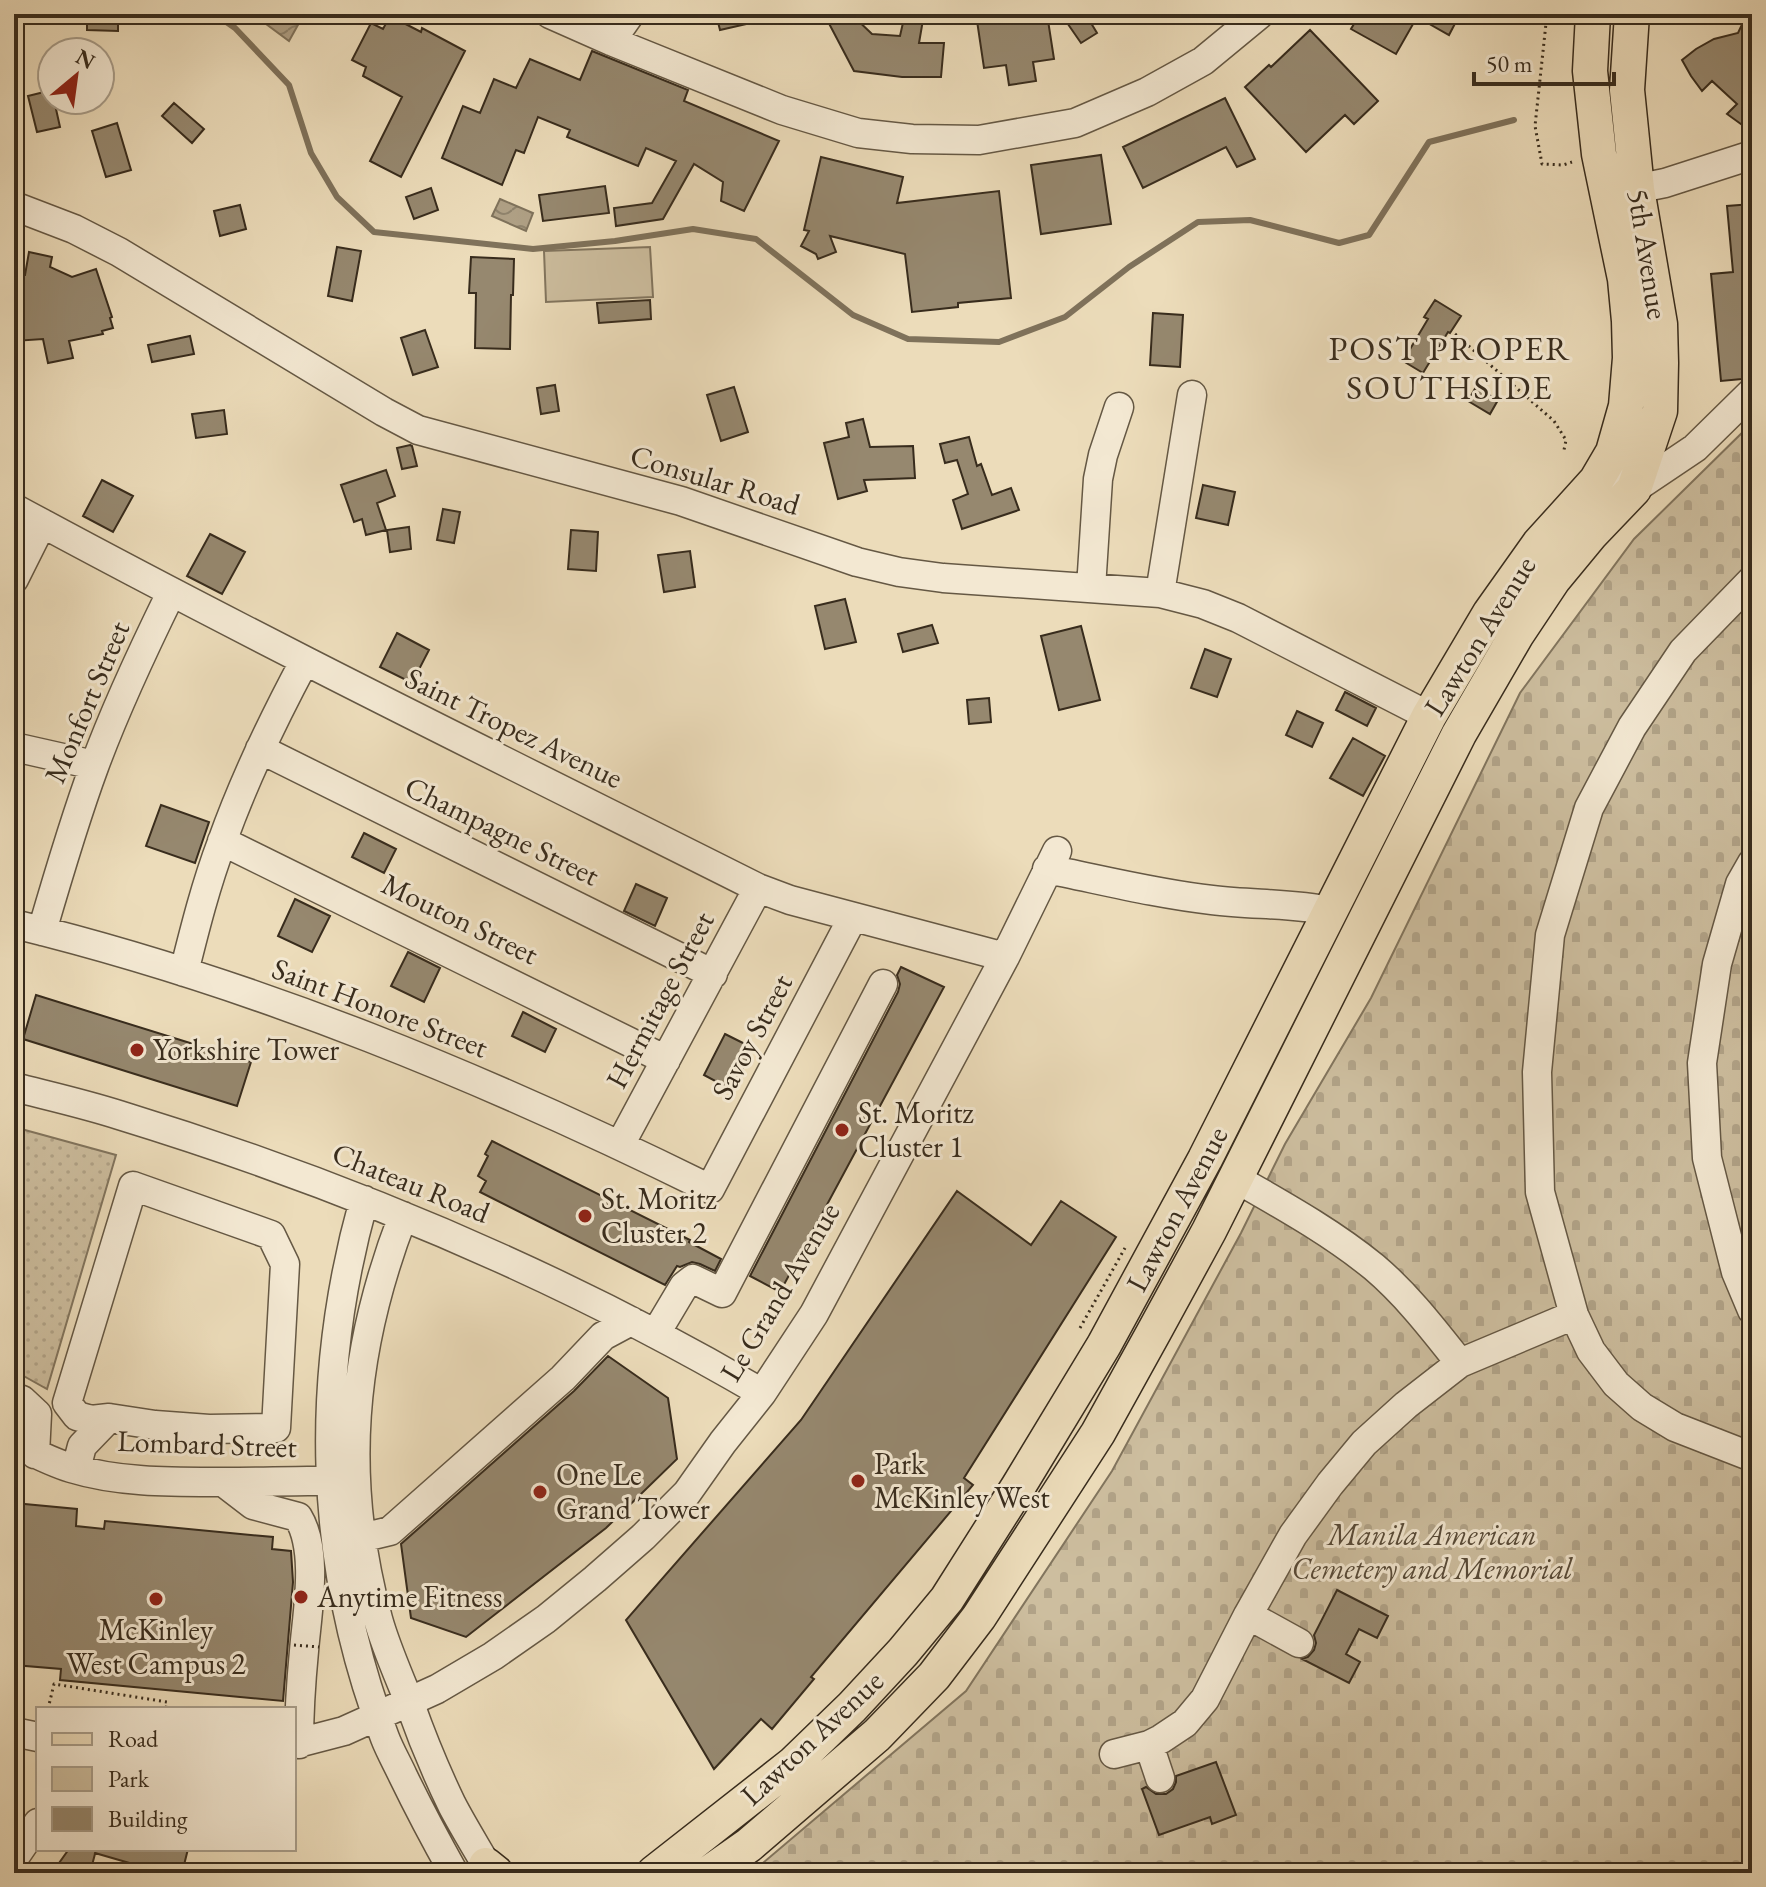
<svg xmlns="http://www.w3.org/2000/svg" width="1766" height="1887" font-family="'EB Garamond',serif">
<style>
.green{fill:url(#green-dots);stroke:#82755e;stroke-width:2}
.cemetery{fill:url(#cemetery-stones);stroke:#82755e;stroke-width:2}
.pitch{fill:#cdbe9f;stroke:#82755e;stroke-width:2}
.water{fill:url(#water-waves);stroke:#7f725b;stroke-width:2}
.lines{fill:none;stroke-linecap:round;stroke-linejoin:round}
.stream{stroke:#7f725b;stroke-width:6}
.building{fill:#96886f;stroke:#382c1d;stroke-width:2}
.minor-casing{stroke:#655844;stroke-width:31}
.major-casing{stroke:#382c1d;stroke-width:37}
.path{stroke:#382c1d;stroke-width:3;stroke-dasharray:2 4;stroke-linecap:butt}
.minor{stroke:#f3e8d2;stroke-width:28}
.major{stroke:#ecdcba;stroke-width:34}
.path-bridge{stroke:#382c1d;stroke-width:3;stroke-dasharray:2 4;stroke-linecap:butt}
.poi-dot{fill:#8f2418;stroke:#f3e8d2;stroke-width:3}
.labels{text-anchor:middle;stroke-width:6;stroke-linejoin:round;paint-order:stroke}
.street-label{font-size:30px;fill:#382c1d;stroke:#f3e8d2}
.poi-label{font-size:30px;fill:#382c1d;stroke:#f3e8d2;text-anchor:start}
.park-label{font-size:30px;font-style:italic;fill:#564937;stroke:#f3e8d2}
.quarter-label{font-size:34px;letter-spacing:2px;fill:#382c1d;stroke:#f3e8d2}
</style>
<defs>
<pattern id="green-dots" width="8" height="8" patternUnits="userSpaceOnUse" patternTransform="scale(2)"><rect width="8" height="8" fill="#cdbe9f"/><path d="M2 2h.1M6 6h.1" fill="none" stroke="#b1a388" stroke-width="1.8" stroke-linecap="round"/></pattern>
<pattern id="cemetery-stones" width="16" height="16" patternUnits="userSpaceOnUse" patternTransform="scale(2)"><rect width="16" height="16" fill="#cdbe9f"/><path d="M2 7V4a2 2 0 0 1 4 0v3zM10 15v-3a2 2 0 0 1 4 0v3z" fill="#b1a388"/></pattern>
<pattern id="water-waves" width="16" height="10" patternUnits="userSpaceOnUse" patternTransform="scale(2)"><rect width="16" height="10" fill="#afa085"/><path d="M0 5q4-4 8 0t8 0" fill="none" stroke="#8f836c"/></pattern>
</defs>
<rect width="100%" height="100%" fill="#ecdcba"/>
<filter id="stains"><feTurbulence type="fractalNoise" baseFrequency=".0025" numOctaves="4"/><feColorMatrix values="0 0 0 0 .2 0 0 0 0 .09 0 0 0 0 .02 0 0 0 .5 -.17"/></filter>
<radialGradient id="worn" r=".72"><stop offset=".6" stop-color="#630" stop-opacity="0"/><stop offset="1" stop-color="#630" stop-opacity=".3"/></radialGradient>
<path class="green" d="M14,1127L116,1155L47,1389L20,1374L14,1383Z"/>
<path class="cemetery" d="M1752,423V1873H751L966,1691L1112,1471L1241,1233L1285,1144L1371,998L1520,693L1634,539Z"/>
<path class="pitch" d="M650,247L653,297L546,302L544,251Z"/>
<path class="water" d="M261,14H285L299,23L289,41L258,18Z
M500,199L533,213L526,231L492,216Z"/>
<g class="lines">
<path class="stream" d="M215,14L235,28L289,85L311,153L337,197L374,232L533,249L615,241L693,229L756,239L853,315L908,339L999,342L1065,317L1129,267L1198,222L1250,220L1339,243L1369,235L1429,142L1514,120"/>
</g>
<path class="building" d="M87,14H118V31L87,30Z
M716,14H764V20L720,30Z
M824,14H851L872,34L900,36L905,14H924L919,43H944L941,77H902L854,71Z
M976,14H1047L1054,59L1033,62L1036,81L1009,85L1006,65L984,68Z
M1061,14H1105L1091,23L1097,33L1081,43Z
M1360,14H1460L1449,35L1417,17L1396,54L1351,29Z
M1747,14H1752V132L1727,114L1737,104L1712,81L1702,91L1691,76L1682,60L1696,49L1714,39L1738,33Z
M390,16L421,32L422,28L465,51L401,177L370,161L402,97L363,76L366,67L352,60L371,23L383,29Z
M1310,30L1378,101L1354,124L1345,115L1306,152L1245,87L1269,65L1271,67Z
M592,51L688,90L684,101L779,141L744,211L721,201L723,182L694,164L663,219L616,226L614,208L652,203L676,161L646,148L638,166L567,137L570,130L538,117L524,153L516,150L502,185L442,158L463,106L480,113L494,79L516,88L530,59L580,80Z
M52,90V100H54L60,127L37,132L28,96Z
M1225,98L1255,159L1237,167L1226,147L1143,188L1123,147Z
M174,103L204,129L192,143L162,116Z
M117,123L131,170L106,177L92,131Z
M1101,155L1111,224L1041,234L1031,165Z
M821,157L903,177L897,203L999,191L1011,298L958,303V307L912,312L905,254L830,236L836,252L818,259L816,254L801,246L809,231L804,230Z
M605,186L609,213L543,221L539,195Z
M431,188L438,210L414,219L406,197Z
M1752,204V375L1742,379L1721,381L1711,274L1733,272L1727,206Z
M240,205L246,229L220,236L214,211Z
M337,247L361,251L352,301L328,296Z
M29,252L52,257L50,267L72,277L96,269L112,317L110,318L113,328L102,331L103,334L69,341L73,358L48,363L43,339L14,341V290H16L15,275H25Z
M471,257L514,259L513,295H511L510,349L475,348L476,293H469Z
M650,300L651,319L599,323L597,303Z
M1435,300L1461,316L1450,333L1448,332L1423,373L1403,361L1428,319L1424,317Z
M1153,313L1183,315L1180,367L1150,365Z
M425,330L438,367L413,375L401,338Z
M190,336L194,354L152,362L148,345Z
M555,385L559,411L541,414L537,388Z
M734,387L748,432L721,441L707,395Z
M1476,387L1498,400L1490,414L1468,401Z
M224,410L227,434L196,438L192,414Z
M863,419L870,447L913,446L915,478L864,480L867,491L838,499L824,443L849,437L846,423Z
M969,437L977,466L981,464L992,495L1011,488L1019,510L962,529L953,500L968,494L957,460L945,463L940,444Z
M410,445L412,446L417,466L402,469L397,448Z
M386,470L395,496L377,503L386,530L366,535L362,519L354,522L341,485Z
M102,480L133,496L113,532L83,516Z
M1203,485L1235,492L1228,525L1196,518Z
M443,509L460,512L454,543L437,540Z
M409,527L411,549L390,552L387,530Z
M571,530L598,532L596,571L568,569Z
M210,534L245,552L222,594L187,576Z
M690,551L695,587L664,592L658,555Z
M845,599L856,642L825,649L815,606Z
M932,625L938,643L903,652L898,634Z
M1081,626L1100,700L1059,710L1041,636Z
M397,633L429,650L412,683L380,667Z
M1205,649L1231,659L1217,697L1191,688Z
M1345,692L1376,708L1367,726L1336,710Z
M989,698L991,722L969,724L967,700Z
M1297,711L1323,723L1312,747L1286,735Z
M1353,738L1385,756L1363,796L1330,778Z
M161,805L209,822L195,863L146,846Z
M364,833L396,849L384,873L352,857Z
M636,884L667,898L655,926L624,911Z
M295,899L330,916L312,952L278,936Z
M408,952L440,968L424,1002L391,986Z
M901,967L944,987L780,1292L750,1276L898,992L900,984L897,975Z
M36,995L251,1062L237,1106L23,1039Z
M523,1012L556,1029L545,1052L512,1036Z
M725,1034L753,1048L732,1090L704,1075Z
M492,1141L690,1240L689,1242L721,1259L715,1271L700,1264L692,1262L680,1267L677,1266L665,1285L480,1192L486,1181L478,1176L488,1156L485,1154Z
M957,1191L1031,1245L1061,1201L1116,1237L964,1478L973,1485L811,1677L814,1679L772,1729L761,1719L714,1769L626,1620L801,1420Z
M608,1356L668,1398L677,1459L606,1528L466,1637L411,1618L401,1544L574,1391Z
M14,1503L77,1509L76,1526L104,1529L105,1521L273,1537L272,1549L291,1551L293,1582L283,1701L60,1680L61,1669L14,1665Z
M1337,1590L1388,1616L1377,1638L1359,1629L1346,1654L1360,1662L1349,1683L1302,1659L1308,1657L1314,1650L1316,1643L1314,1635Z
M1216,1762L1236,1815L1212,1824L1210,1817L1159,1835L1142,1789L1146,1787L1156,1794H1166L1173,1789L1176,1782V1776Z
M69,1849H188L182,1873H164L95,1853L96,1850L90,1873H52Z"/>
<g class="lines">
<defs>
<path id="minor" d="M550,14L611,41L782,110L858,133L912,139L979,140L1075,123L1147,92L1203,61L1260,14
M611,41L630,14
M1615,193L1665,183L1752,155
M14,206L74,229L119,252L384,412L418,430L681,501L857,562L899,572L943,578L1160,593L1203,604L1238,618L1429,716
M1603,470L1634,489L1695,448L1752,392
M14,508C259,641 509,763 758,888L790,900L1005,957
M14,579L42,523
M1752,580L1683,651L1632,727L1589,808L1550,935L1537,1072L1540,1192L1574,1315L1591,1351L1616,1384L1642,1407L1675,1427L1752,1457
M1091,588L1098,479L1103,455L1119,407
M1160,593L1192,395
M14,747L94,765
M260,749L713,974
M222,841L666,1060
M1752,863L1740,884L1717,964L1702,1063L1707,1158L1736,1272L1752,1310
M1047,869C1102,880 1157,894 1212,900C1252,905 1292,903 1330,911
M14,924C256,983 487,1079 710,1189L853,917
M42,931C58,876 74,821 94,767C116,707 143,650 171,593
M184,972C195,928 206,884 222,842C244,780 273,720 304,662
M14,1087C49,1096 85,1104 119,1115C344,1184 559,1274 762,1393
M620,1145L758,888
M1235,1178C1282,1205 1331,1232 1374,1267C1407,1295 1433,1329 1460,1363
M133,1186L271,1235L285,1264L276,1428L209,1429L155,1425L109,1418L91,1420L77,1416L67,1403Z
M364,1200C314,1379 318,1563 385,1738C390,1751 397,1763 403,1776C419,1809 436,1841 454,1873
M403,1216C351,1351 340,1478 378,1619C386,1648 399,1676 410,1704C422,1738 436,1772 452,1805C464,1828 478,1850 491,1873
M656,1333L684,1286L693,1279L722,1293L883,984
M14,1397L22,1400L37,1414L35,1454
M14,1443C32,1452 51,1462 71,1468C120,1483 173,1482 224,1482C265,1482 306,1481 347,1480
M76,1469L82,1446L109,1418
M223,1482L253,1505L298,1517C319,1551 307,1613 304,1651C301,1682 299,1712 299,1744
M361,1538L390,1531L563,1378L603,1336L631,1321
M1248,1615L1299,1643
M14,1732L38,1737
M294,1744L344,1731L437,1689L493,1656L546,1619L595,1579L643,1537L687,1493L723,1442L762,1393L814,1314L1005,957L1057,851
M1149,1745L1160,1778
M1114,1754L1149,1745L1161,1739L1185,1723L1205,1699L1248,1615L1293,1535L1330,1484L1364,1443L1406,1405L1460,1363L1574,1315
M14,1858L38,1823"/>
<path id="major" d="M486,1865L496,1873
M654,1873L793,1764L852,1707L903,1652L947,1599L1018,1487L1104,1345L1205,1159L1429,716L1490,613L1539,544L1596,481L1613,452L1626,406L1630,358L1629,321L1625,279L1599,154L1590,71L1593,14
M709,1873L749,1845L877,1735L934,1676L979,1617L1098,1433L1155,1330L1209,1231L1459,734L1517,634L1553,580L1591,534L1634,489L1660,411L1661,363L1660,324L1637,189L1627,90L1632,14"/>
</defs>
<use href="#minor" class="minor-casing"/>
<use href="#major" class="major-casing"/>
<path class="path" d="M1547,14L1535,126L1542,164L1563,165L1572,162
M1455,334L1554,421L1566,440L1564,450
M1080,1328L1125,1248
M48,1709L54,1684L167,1702L166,1709"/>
<use href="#minor" class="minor"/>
<use href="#major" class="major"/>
<path class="path-bridge" d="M294,1645L319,1647"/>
</g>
<g class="poi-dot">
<circle cx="137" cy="1050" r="8"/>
<circle cx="842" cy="1130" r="8"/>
<circle cx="585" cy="1216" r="8"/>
<circle cx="858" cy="1481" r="8"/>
<circle cx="540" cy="1492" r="8"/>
<circle cx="301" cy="1597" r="8"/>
<circle cx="156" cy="1599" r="8"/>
</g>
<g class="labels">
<g class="street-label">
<text transform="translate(1648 254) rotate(81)" y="10">5th Avenue</text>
<text transform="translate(715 480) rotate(17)" y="10">Consular Road</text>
<text transform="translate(1480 636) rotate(-58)" y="10">Lawton Avenue</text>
<text transform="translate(87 702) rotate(-67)" y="10">Monfort Street</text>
<text transform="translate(514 728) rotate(26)" y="10">Saint Tropez Avenue</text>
<text transform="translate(502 831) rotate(26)" y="10">Champagne Street</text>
<text transform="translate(460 919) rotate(26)" y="10">Mouton Street</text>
<text transform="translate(660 1000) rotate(-62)" y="10">Hermitage Street</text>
<text transform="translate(380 1008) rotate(21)" y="10">Saint Honore Street</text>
<text transform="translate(752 1037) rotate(-62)" y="10">Savoy Street</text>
<text transform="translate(411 1183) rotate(22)" y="10">Chateau Road</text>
<text transform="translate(1177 1209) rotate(-62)" y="10">Lawton Avenue</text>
<text transform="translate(780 1292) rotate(-59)" y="10">Le Grand Avenue</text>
<text transform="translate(207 1444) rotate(2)" y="10">Lombard Street</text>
<text transform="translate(812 1738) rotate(-43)" y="10">Lawton Avenue</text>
</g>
<g class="poi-label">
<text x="153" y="1060">Yorkshire Tower</text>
<text x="858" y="1123">St. Moritz<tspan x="858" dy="34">Cluster 1</tspan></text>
<text x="601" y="1209">St. Moritz<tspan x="601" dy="34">Cluster 2</tspan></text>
<text x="874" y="1474">Park<tspan x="874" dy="34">McKinley West</tspan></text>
<text x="556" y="1485">One Le<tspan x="556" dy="34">Grand Tower</tspan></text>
<text x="317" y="1607">Anytime Fitness</text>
<text x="156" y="1640" text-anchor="middle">McKinley<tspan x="156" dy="34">West Campus 2</tspan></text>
</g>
<g class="park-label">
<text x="1432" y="1545">Manila American<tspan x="1432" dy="34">Cemetery and Memorial</tspan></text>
</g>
<g class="quarter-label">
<text x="1450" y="360">POST PROPER<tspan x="1450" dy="39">SOUTHSIDE</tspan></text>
</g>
</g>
<rect width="1766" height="1887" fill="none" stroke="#ecdcba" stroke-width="48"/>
<rect x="16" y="16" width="1734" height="1855" fill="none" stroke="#382c1d" stroke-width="4"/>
<rect x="24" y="24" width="1718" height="1839" fill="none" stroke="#382c1d" stroke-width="2"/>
<rect x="36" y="1707" width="260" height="144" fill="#f3e8d2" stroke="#a89d8a" stroke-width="2"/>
<rect x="52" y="1733" width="40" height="12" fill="#ecdcba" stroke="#a89d8a" stroke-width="2"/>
<text x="108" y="1747" font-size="24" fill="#382c1d">Road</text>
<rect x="52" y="1767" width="40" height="24" fill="#cdbe9f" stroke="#a89d8a" stroke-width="2"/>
<text x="108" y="1787" font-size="24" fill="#382c1d">Park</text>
<rect x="52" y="1807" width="40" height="24" fill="#96886f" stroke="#a89d8a" stroke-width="2"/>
<text x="108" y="1827" font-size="24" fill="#382c1d">Building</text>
<g transform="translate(76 76) rotate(29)"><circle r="38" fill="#f3e8d2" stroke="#a89d8a" stroke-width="2"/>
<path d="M0-6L14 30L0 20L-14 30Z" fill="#8f2418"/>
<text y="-12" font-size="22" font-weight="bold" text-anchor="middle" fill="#382c1d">N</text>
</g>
<path d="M1474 72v12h140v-12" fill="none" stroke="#382c1d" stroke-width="4"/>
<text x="1486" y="72" font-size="24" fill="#382c1d" stroke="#f3e8d2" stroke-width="6" paint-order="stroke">50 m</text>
<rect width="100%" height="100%" filter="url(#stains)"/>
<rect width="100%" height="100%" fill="url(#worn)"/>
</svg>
